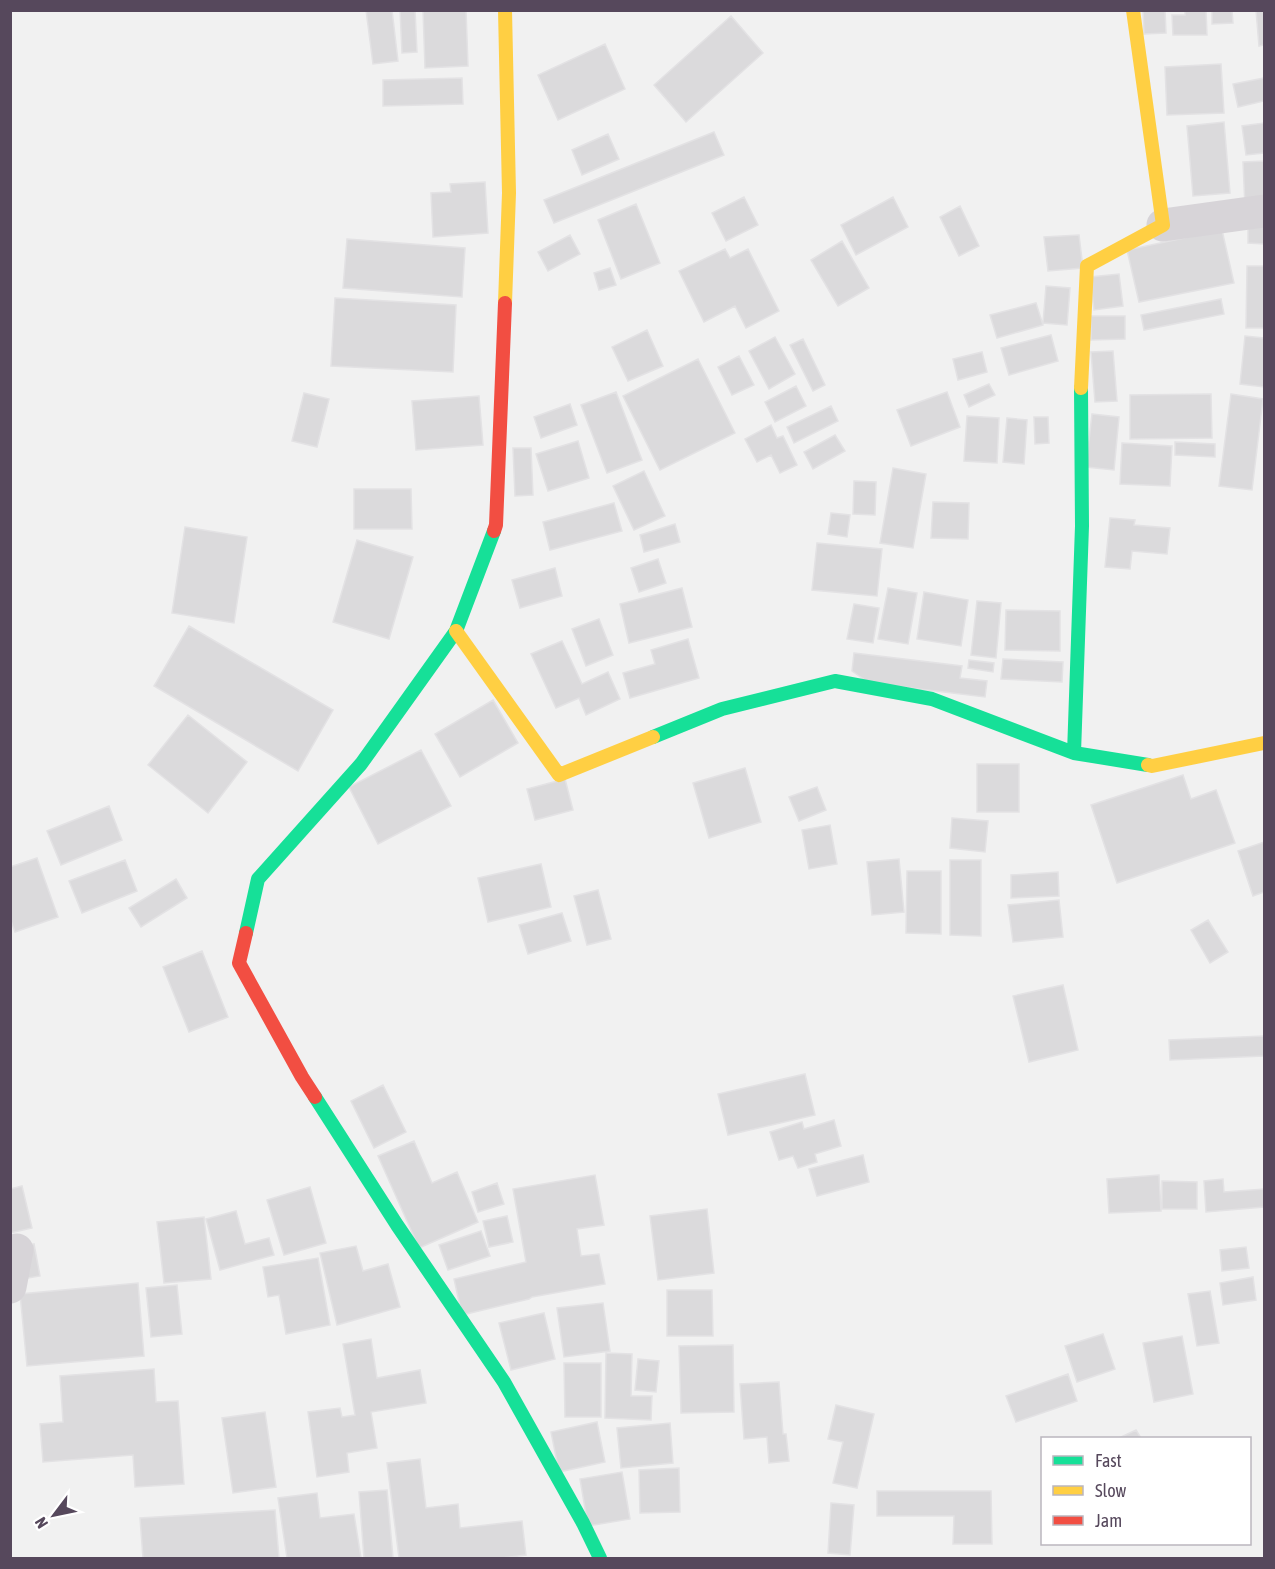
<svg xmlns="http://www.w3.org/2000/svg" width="1275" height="1569" font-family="'Asap Condensed',sans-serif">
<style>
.building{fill:#dbdadc;stroke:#e3e2e4;stroke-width:1.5}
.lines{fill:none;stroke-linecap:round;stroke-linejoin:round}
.street{stroke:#d7d4d8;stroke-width:33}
.fast{stroke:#16e098;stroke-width:14}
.slow{stroke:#ffcf43;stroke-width:14}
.jam{stroke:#f24e42;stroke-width:14}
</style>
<rect width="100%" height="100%" fill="#f1f1f1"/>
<path class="building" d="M366,10H392L398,61L373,64Z
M400,10H415L417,52L402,53Z
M423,10H466L468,66L425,68Z
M1143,10H1165L1166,33L1144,34Z
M1185,10H1206L1207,35H1173L1172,15H1185Z
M1212,10H1232L1233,23L1212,24Z
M1256,10H1264V45L1259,46Z
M731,16L763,53L686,122L654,85Z
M605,44L625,89L558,120L538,75Z
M1221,64L1224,113L1167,115L1165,67Z
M462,78L463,104L383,106V80Z
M1264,78V101L1238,107L1233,84Z
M1224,122L1230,193L1193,196L1187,126Z
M1264,123V153L1246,155L1242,126Z
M714,132L724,155L554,223L544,200Z
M608,134L619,159L582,175L572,150Z
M1264,161V206L1245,207L1243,162Z
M485,182L488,233L433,237L431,193L451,192L450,184Z
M744,197L758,225L726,241L712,213Z
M893,197L908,227L856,255L841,225Z
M636,204L660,263L621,279L598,220Z
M960,206L979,246L959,256L940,217Z
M1248,217H1264V244L1248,243Z
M1222,230L1234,283L1139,302L1127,250Z
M570,235L580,254L548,271L538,252Z
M1079,235L1083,268L1048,271L1044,237Z
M347,239L465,248L462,297L343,288Z
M842,241L869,288L838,306L811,260Z
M725,249L730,258L748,249L779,311L746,328L735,306L704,322L679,271Z
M1247,266H1264V328H1246Z
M610,268L616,285L599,290L594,273Z
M1119,274L1123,306L1094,310L1090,277Z
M1046,286L1070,288L1067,325L1043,323Z
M335,298L456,305L453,372L331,366Z
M1221,299L1224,314L1144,330L1141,315Z
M1036,303L1043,325L997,338L990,315Z
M1091,316H1125V339L1091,340Z
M647,330L663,366L628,381L612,347Z
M1051,335L1058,361L1009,375L1001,348Z
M1245,336L1264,338V387L1240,384Z
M775,337L795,374L769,389L749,351Z
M803,339L825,385L813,391L790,345Z
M1113,351L1117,401L1095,402L1091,352Z
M982,352L987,372L958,380L953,359Z
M739,356L754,385L732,395L718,367Z
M698,359L735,433L660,470L623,396Z
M989,384L995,395L969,407L964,395Z
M796,386L806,406L775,422L765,402Z
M616,392L642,460L607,473L581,405Z
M947,392L960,427L911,446L897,410Z
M304,393L329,399L317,447L292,441Z
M1211,394L1212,438L1130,439V395Z
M1231,394L1263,399L1252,490L1219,486Z
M479,396L483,445L416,450L412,401Z
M570,404L577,425L541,438L534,417Z
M831,406L838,421L794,443L787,427Z
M1092,414L1119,417L1114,470L1086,467Z
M967,416L999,418L997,463L964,461Z
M1034,417H1048L1049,443L1035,444Z
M1007,418L1027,420L1024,464L1003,462Z
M771,425L777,438L783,436L797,465L780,473L771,455L757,462L745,439Z
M835,435L845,451L813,469L804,452Z
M578,441L589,478L548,491L536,454Z
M1175,442L1215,444V457L1175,455Z
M1122,443L1172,446L1170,486L1120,484Z
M513,448H531L533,495L515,496Z
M893,468L926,474L913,548L880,543Z
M644,471L665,516L634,530L613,486Z
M854,481L876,482L875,515L853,514Z
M354,489H411L412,529H354Z
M933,502L969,503L968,539L931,538Z
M614,503L622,531L550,550L543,522Z
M831,513L850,515L847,537L828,534Z
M1110,518L1135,520L1134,525L1170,528L1167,554L1132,551L1130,569L1105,567Z
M675,524L680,542L644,552L640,535Z
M185,527L247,537L234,623L172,613Z
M357,540L413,557L389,639L333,622Z
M817,543L882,549L877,596L812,590Z
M658,559L666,583L639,592L631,568Z
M555,568L562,596L520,608L512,580Z
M682,588L692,627L629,643L620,604Z
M888,588L917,593L908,644L878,639Z
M924,592L968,600L961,646L917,639Z
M977,601L1001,603L996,658L971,655Z
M854,604L879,608L873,643L847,639Z
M1006,610L1060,611V651L1005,650Z
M599,619L613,655L586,666L572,629Z
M189,626L333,710L298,771L154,686Z
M688,639L699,678L630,698L623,673L655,664L651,650Z
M562,641L582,684L608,672L620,699L586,715L579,698L556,708L531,654Z
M854,653L962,666L960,678L987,681L985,697L869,683L852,671Z
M1003,659L1063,662L1062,682L1001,679Z
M969,660L994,663L993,672L968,668Z
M493,700L518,743L460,777L435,734Z
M188,715L247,762L208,813L148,765Z
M421,750L451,806L378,844L349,787Z
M977,764H1019V812H977Z
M745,768L761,822L709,838L693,783Z
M1183,775L1191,799L1216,790L1235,843L1117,883L1091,805Z
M565,779L573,810L535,820L527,789Z
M817,787L826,810L799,821L789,797Z
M109,806L122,840L61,865L47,831Z
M952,818L988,821L985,852L950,848Z
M830,825L837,864L809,869L802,830Z
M1264,842V892L1253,896L1238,851Z
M37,858L58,917L15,932L10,918V867Z
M899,859L904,912L872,915L867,862Z
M125,860L137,891L82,913L69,881Z
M950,860H981V936L950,935Z
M541,864L551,907L488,922L478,878Z
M907,871H941V934L906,933Z
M1058,872L1059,896L1011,898V875Z
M176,879L187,898L141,927L129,908Z
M598,890L611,939L587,945L574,896Z
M1059,900L1063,937L1013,942L1008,905Z
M562,913L571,941L528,954L519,925Z
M1208,920L1228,952L1210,963L1191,930Z
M202,951L228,1017L189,1032L163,967Z
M1063,985L1078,1050L1029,1062L1013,996Z
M1264,1036V1056L1170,1060L1169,1040Z
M805,1074L815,1115L728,1135L718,1094Z
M383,1085L406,1132L374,1148L351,1101Z
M834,1120L841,1146L815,1154L817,1162L798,1168L793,1156L779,1160L770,1132L802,1122L804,1129Z
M414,1141L432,1183L457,1172L478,1222L419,1248L378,1156Z
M863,1155L869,1182L817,1196L809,1169Z
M595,1175L604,1225L577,1229L581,1256L599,1254L605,1284L532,1297L529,1299L462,1315L454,1279L526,1262L513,1189Z
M1159,1175L1161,1211L1109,1213L1107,1179Z
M1223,1179L1224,1192L1264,1189V1207L1206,1212L1204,1181Z
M1162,1181L1197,1182V1209H1162Z
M497,1183L504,1204L478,1212L472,1192Z
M22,1186L32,1228L10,1233V1189Z
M310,1187L326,1243L284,1255L267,1200Z
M707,1209L714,1273L658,1280L650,1216Z
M236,1211L245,1244L269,1238L274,1255L220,1270L206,1219Z
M507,1216L513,1242L489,1247L483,1221Z
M204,1217L211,1279L164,1283L157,1222Z
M481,1231L490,1256L448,1270L439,1245Z
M34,1244L40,1276L10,1281V1249Z
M356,1246L363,1271L388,1264L400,1307L337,1325L320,1253Z
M1246,1247L1249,1268L1222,1271L1220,1250Z
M318,1258L330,1325L286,1334L279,1295L268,1297L263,1267Z
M1253,1277L1256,1300L1223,1305L1220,1283Z
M138,1283L144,1356L27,1366L20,1294Z
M177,1285L182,1334L151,1337L146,1288Z
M667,1290H712L713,1336H667Z
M1210,1291L1219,1343L1197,1346L1188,1294Z
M603,1303L610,1351L564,1357L557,1308Z
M544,1313L555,1359L511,1370L499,1323Z
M1103,1334L1115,1369L1077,1382L1065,1346Z
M1182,1336L1193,1394L1154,1402L1143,1343Z
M371,1339L377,1378L420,1370L426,1403L371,1412L377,1448L347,1453L349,1472L317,1477L308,1412L340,1408L342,1417L355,1415L343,1344Z
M733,1345L734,1412L681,1413L679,1346Z
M606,1353L632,1354L631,1396H652L651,1420L605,1418Z
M638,1359L659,1361L656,1392L635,1390Z
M564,1363H601V1417H565Z
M154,1369L156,1402L178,1401L184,1484L135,1487L133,1455L43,1462L40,1424L63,1422L60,1376Z
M1068,1374L1077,1401L1016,1422L1006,1396Z
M779,1382L783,1434H786L789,1461L769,1463L767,1437L744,1439L740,1384Z
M836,1405L874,1414L857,1488L833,1483L843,1442L828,1439Z
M265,1412L276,1487L233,1493L222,1418Z
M597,1422L605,1462L559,1472L551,1432Z
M670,1423L673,1463L621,1468L617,1428Z
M1136,1430L1141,1438H1119Z
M420,1459L426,1508L458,1504L460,1528L522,1521L526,1555L502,1558H399L387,1463Z
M679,1468L680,1512L640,1513L639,1470Z
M622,1472L630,1519L588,1526L580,1479Z
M387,1490L393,1558H364L359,1492Z
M877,1491H991L992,1544H953L954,1516H877Z
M317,1493L320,1518L354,1514L361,1558H287L278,1498Z
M831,1503L854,1505L850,1555L828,1553Z
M275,1510L279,1558H143L140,1518Z"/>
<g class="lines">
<path class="street" d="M1163,225L1264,211
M10,1287L17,1250"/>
<path class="fast" d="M653,737L722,709L835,681L932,699L1074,753L1148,765
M1074,753L1082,526L1081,388
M246,933L258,879L361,764L456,631L494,531
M315,1097L397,1225L504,1382L583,1523L600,1558"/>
<path class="slow" d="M505,303L509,193L505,10
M1081,388L1087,266L1163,225L1133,10
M456,631L559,775L653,737
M1148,765L1152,766L1264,743"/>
<path class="jam" d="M494,531L496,525L505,303
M246,933L239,963L302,1077L315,1097"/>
</g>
<rect width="1275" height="1569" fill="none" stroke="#56485c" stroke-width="24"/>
<rect x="1041" y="1437" width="210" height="108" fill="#ffffff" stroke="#bbb6be" stroke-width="1.5"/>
<rect x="1053" y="1456" width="30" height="9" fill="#16e098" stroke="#bbb6be" stroke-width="1.5"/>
<text x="1095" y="1467" font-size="18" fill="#56485c">Fast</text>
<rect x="1053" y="1486" width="30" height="9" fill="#ffcf43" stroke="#bbb6be" stroke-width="1.5"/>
<text x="1095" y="1497" font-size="18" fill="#56485c">Slow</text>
<rect x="1053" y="1516" width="30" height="9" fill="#f24e42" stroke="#bbb6be" stroke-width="1.5"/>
<text x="1095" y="1527" font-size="18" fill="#56485c">Jam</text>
<g transform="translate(54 1515) rotate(238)" stroke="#ffffff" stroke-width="4.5" paint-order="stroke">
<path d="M0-4.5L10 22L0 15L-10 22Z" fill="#56485c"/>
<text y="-9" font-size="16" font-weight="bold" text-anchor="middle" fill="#56485c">N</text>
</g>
</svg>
